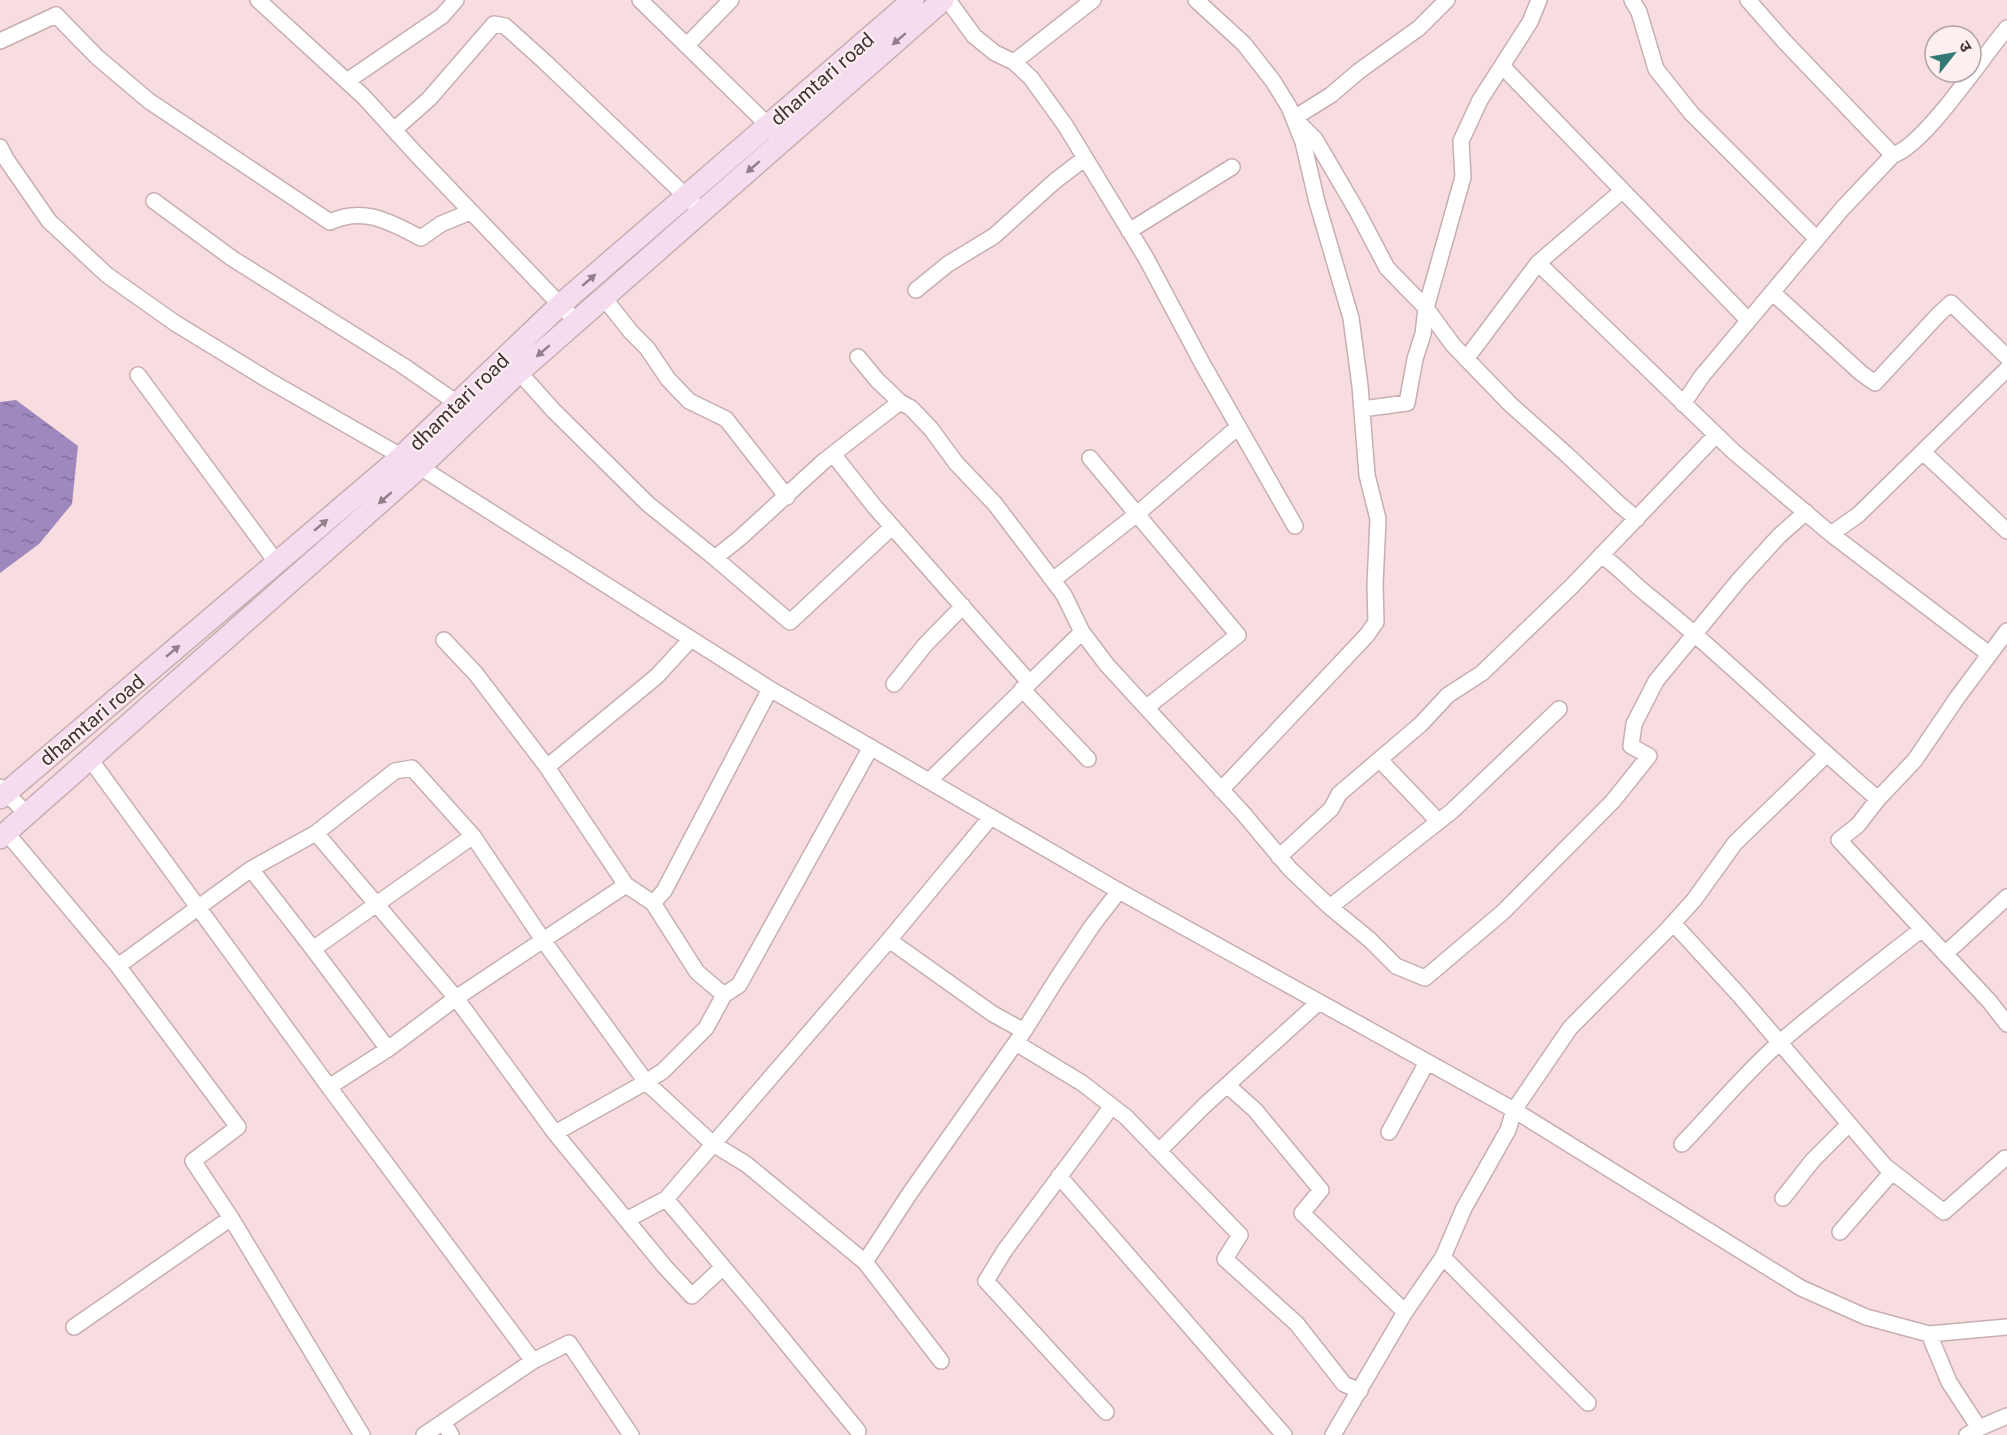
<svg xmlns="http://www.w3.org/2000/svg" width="2007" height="1435" font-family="'Public Sans','Noto Sans Devanagari',sans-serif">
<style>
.water{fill:url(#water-ripples)}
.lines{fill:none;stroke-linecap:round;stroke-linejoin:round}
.minor-casing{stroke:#c7aeb0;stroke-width:18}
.secondary-casing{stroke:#c7aeb0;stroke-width:24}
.minor{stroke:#fff;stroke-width:15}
.secondary{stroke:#f6dcef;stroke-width:21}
.oneway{fill:#918089}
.labels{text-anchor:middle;stroke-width:4.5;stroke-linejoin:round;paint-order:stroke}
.street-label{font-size:20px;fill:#3e3435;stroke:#fdeeef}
</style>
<defs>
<pattern id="water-ripples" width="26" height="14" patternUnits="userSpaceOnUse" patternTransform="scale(1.5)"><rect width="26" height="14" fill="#9e88be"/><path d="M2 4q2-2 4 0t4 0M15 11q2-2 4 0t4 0" fill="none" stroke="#82709b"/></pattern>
</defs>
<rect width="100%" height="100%" fill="#f7dddf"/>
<path class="water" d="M16,400L78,446L72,504L39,544L0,573V402Z"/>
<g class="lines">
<defs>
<path id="minor" d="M258,0L363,96L416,154L568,313L578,321
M640,0L775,132
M948,0L974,36L995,53L1014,62L1031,78L1065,125L1146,258L1202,363L1295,526
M1196,0L1244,44L1273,81L1289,107L1303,142L1317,202L1351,318L1360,386L1367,475L1378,519L1375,585L1376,622L1367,635L1221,790
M1447,0L1419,28L1359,71L1331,95L1294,118L1315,139L1357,211L1387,268L1426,308L1453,345L1511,405L1565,453L1619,504L1637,519
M1632,0L1639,12L1656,69L1691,113L1817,239
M1748,0L1785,42L1893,155
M0,41L56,15L97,57L149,101L330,222C364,206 390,222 421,238L441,224L470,212
M687,45L731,0
M1014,62L1093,0
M1503,67L1748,320
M347,81L442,16L456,0
M394,130L429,99L494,24L505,26L545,62L693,203
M0,147L6,159L49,221L107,275L175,323L268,380L420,467L770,689L1119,891L1514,1110L1801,1288L1866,1317L1929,1334L2007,1327
M154,201L233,259L402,365L457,403
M1129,231L1232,167
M1538,263L1734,452L1831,534L1989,654
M916,290L948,264L994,236L1055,181L1085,158
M1772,292L1861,373L1875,383L1938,315L1951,303L2007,357
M604,298L631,332L647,348L668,379L689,401L726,419L787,497
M858,357L877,380L900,402L911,408L931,429L956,463L995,504L1064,595L1082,632L1107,665L1242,812L1290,869L1330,907
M1466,359L1538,263L1622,191
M519,372L553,410L648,504L715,558L790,622L892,527
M138,375L277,563
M1683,404L1702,376L1842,209L1893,155C1924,146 1983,56 2007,28
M1362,409L1407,403L1415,359L1423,334L1426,308L1463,177L1461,141L1480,100L1530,22L1539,0
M1923,452L2007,531
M833,454L874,506L1029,682
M1090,458L1238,635L1147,707
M1831,534L1858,515L2007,369
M1601,555C1619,567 1632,583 1649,596C1729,660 1800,733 1878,799
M715,558L741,537L824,461L900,402
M1053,580L1137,514L1238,427
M2007,631L1957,698L1915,760L1878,799L1858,825L1839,840L1990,1002L2007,1024
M444,640L476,674L547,767L626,885L653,903L697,972L724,995L706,1028L663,1071L646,1082L555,1133
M894,684L925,645L963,606
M1022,689L1088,759
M1559,709L1452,811L1330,907L1370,940L1396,966L1425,978L1503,912L1613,801L1649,756L1631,746L1634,724L1656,681L1739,580L1779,536L1806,512
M90,759L329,1087L533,1361L569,1343L631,1435
M1380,760L1438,821
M547,767L657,676L691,639
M929,781L1082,632
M0,787L27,814
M6,832L118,966L238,1127L193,1161L231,1218L362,1435
M316,833L456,998L555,1133L665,1267L692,1296L723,1267
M1279,857L1331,809L1339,794L1421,724L1448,695L1482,673L1572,586L1716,435
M251,869L313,949
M653,903L664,891L770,689
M1673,923L1740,996L1885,1166L1944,1212L2005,1158
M889,940L993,1014L1024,1031
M1945,954L2007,897
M118,966L251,869L316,833L395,771L412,768L473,836L543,940L646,1082L713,1144L746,1164L865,1262L941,1361
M724,995L739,985L871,747
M1016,1043L1082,1083L1126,1117L1240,1235L1225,1259L1297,1324L1344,1384L1360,1391
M388,1049L313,949L473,836
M1227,1085L1255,1110L1321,1190L1302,1213L1405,1312
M329,1087L388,1049L456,998L626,885
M1389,1132L1427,1062
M1682,1144C1714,1111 1743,1075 1778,1044C1824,1004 1874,967 1922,929
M1159,1151L1205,1105L1319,1002
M1059,1176L1284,1435
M1783,1198L1813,1160L1848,1125
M666,1199L760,1311L858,1431
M628,1219L666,1199L889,940L991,817
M1840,1232L1892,1172
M1443,1257L1588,1403
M865,1262L910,1193L1024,1031L1058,977L1092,926L1119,891
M74,1327L231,1218
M1929,1334L1949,1382L1979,1428
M1106,1412L986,1281L1005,1250L1112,1106
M443,1422L451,1435
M424,1435L533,1361
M1333,1435L1405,1312L1443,1257L1464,1208L1508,1130L1514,1110L1570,1028L1665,932L1694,900L1735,843L1826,755
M1967,1435L1979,1428L2007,1416"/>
<path id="secondary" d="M0,798L401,457L560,305L913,0
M0,838L420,467L519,372L943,0"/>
</defs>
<use href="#minor" class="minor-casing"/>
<use href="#secondary" class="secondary-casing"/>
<use href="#minor" class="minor"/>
<use href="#secondary" class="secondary"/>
</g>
<defs><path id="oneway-solid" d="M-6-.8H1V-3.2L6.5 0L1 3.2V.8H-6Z" transform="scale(1.5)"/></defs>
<g class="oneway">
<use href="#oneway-solid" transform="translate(899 39) rotate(139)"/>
<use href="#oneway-solid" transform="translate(753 167) rotate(139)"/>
<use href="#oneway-solid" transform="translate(589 280) rotate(-41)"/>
<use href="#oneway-solid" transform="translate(543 351) rotate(139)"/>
<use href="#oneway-solid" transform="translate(385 498) rotate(139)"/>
<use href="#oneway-solid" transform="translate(321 525) rotate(-40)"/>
<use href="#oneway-solid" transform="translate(173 651) rotate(-40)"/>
</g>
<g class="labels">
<g class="street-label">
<text transform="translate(822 79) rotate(-41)" y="7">dhamtari road</text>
<text transform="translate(459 402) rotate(-44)" y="7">dhamtari road</text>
<text transform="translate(92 720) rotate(-40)" y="7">dhamtari road</text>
</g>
</g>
<g transform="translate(1953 54) rotate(59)"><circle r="28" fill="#fdeeef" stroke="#b1a4a5" stroke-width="1.5"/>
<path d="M0-4.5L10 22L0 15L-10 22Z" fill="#337a72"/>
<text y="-9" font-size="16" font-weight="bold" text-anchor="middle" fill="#3e3435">उ</text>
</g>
</svg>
